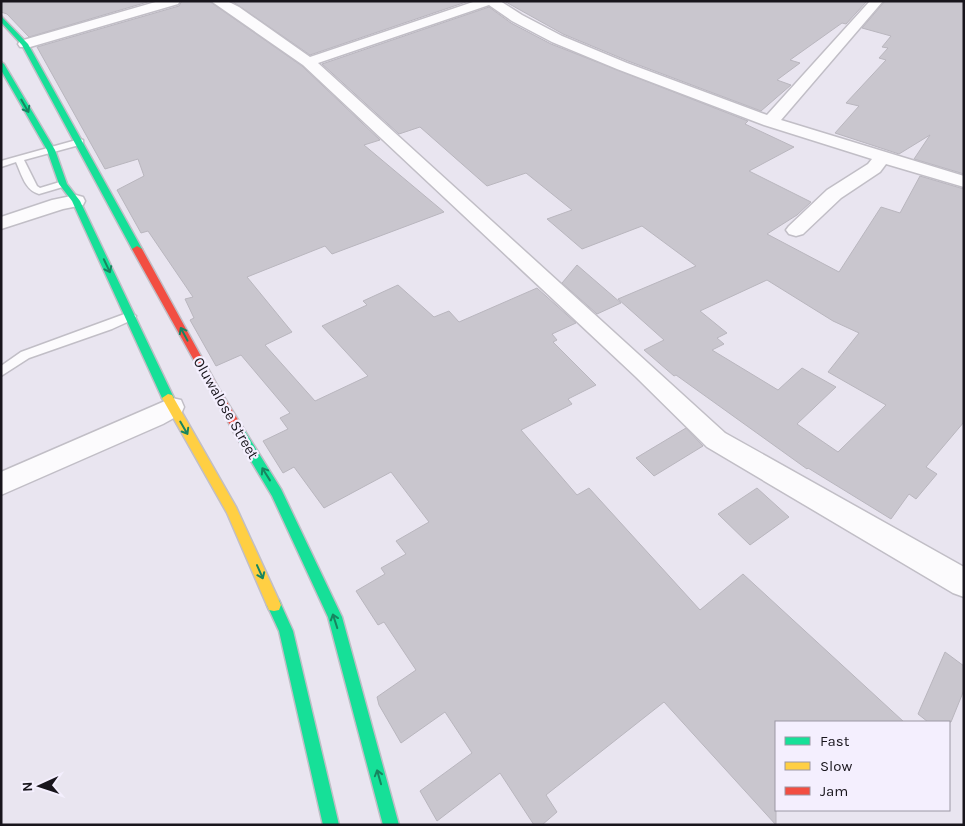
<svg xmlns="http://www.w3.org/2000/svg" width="965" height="826" font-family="Karla,sans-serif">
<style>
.building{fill:#c9c6ce;stroke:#b9b6be;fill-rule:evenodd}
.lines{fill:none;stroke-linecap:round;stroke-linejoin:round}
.lane-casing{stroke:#c1bec6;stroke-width:3}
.street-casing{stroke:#c1bec6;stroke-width:3}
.fast-casing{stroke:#c1bec6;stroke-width:3}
.slow-casing{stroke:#c1bec6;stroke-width:3}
.jam-casing{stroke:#c1bec6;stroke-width:3}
.lane{fill:#fcfbfd;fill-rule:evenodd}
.street{fill:#fcfbfd;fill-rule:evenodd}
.fast{fill:#16e098;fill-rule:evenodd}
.slow{fill:#ffcf43;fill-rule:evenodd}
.jam{fill:#f24e42;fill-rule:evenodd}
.oneway{stroke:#178560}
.labels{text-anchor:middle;stroke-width:4.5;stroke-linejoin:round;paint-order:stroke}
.street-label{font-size:15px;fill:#18151c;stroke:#f4effe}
</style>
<rect width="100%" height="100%" fill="#e9e5f0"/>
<path class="building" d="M1,1H151L29,37L7,14L1,12Z
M182,1H209L302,66L380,140L364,145L444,212L332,254L325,246L247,277L292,332L265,345L315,401L368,376L322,326L367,305L363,301L398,285L434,317L449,311L459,322L537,288L576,323L552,334L557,340L553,342L596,385L568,399L572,404L521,430L577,495L589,488L700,610L743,574L904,722H776V825L664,702L546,795L557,812L542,825H534L500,773L437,821L420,791L472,753L445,712L401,743L379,705L377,697L416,670L384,622L378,625L356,591L385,574L381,568L406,554L396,541L429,522L391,472L324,508L294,467L283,473L263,441L288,429L280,418L290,413L241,355L216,366L190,320L194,318L185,299L193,297L148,231L141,233L117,190L144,176L138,159L105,169L37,47L179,6Z
M232,1H469L310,55Z
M504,1H867L846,24L842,23L790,60L800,63L777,80L791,85L761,111L628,61L563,34Z
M885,1H964V174L914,159L930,135L899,154L835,133L859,106L846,103L886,60L879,58L888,48L882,47L891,36L862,28Z
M489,7L511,23L551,44L748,121L745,124L794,147L749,171L811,202L797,215L767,234L839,272L881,207L900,213L920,176L964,189V422L926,467L937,474L916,499L909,494L891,519L808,468L807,469L676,375L674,376L644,350L664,340L618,299L696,266L642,226L582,249L547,219L572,210L526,173L487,186L420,127L399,134L322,64ZM767,280L833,321L859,333L828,372L886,405L838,452L797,424L836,387L802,368L778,390L712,350L724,344L717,338L727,333L700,311Z
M577,265L621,303L597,314L562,283Z
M686,428L703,446L654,476L636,458Z
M757,488L789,517L750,545L718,514Z
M945,652L964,666V690L951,722H928L918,714Z"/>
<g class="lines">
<defs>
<path id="lane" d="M80,139L83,140V144L24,160L37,186L40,188L63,181L66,182V186L39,194C25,190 22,175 16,162L1,167V161Z
M130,312L136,316L134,319L112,329L29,358L1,376V366L21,352Z"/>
<path id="street" d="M159,1H180L178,4L30,47H20L18,44L20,41Z
M211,1H227L239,7L310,57L476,1H500L522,15L562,36L627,63L767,115L870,1H883L781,120L964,176V187L886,164L880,172L841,198L803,234L796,236L789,234L786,230L789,226L827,190L868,164L872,159L764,125L617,69L552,42L512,21L489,5L318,63L725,433L964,567V597L953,593L707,447L636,377L303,65Z
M76,195L83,197L85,201L83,205L63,209L1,229V217L52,200Z
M172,398L181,400L184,407L181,414L163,424L1,495V472Z"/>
<path id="fast" d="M1,16L28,44L142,249L140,251L137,252L132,249L22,45L1,22Z
M1,62L4,64L55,150L67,184L80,201L174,398L172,401L168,402L162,398L72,201L59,184L47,150L1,70Z
M239,427L243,428L281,489L342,617L399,825H383L328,617L272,496L233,431L235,428Z
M274,599L279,600L293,631L339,825H323L279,631L267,605L269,600Z"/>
<path id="slow" d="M168,394L172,395L236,507L281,605L279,610L274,611L269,610L227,513L162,398Z"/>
<path id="jam" d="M137,246L142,249L219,389L243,428L245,431L243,434H235L132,249Z"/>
</defs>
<use href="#lane" class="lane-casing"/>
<use href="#street" class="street-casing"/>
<use href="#fast" class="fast-casing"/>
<use href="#slow" class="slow-casing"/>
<use href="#jam" class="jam-casing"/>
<use href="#lane" class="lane"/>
<use href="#street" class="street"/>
<use href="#fast" class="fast"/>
<use href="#slow" class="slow"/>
<use href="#jam" class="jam"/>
</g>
<defs><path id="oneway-shaft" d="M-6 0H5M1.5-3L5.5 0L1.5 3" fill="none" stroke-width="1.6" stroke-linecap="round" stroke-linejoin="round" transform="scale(1.25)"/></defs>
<g class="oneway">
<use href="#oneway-shaft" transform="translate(25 106) rotate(60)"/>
<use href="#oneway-shaft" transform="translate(107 266) rotate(65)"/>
<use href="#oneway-shaft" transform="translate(184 334) rotate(-118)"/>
<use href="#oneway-shaft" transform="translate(184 428) rotate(60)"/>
<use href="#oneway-shaft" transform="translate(266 474) rotate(-122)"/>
<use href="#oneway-shaft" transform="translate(260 572) rotate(66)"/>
<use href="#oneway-shaft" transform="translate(335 621) rotate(-108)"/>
<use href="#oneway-shaft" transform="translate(379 777) rotate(-106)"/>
</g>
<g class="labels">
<g class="street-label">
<text transform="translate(226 408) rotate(60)" y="5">Oluwalose Street</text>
</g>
</g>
<rect width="965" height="826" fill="none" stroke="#18151c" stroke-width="5"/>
<rect x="775" y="721" width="175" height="90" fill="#f4effe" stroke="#9c98a4"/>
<rect x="785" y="737" width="25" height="8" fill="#16e098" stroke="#9c98a4"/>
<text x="820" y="746" font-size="15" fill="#18151c">Fast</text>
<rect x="785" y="762" width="25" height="8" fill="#ffcf43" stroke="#9c98a4"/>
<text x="820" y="771" font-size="15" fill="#18151c">Slow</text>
<rect x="785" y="787" width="25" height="8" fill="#f24e42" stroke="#9c98a4"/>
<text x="820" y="796" font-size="15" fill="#18151c">Jam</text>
<g transform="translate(40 786) rotate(267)" stroke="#f4effe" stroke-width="4" paint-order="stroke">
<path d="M0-4L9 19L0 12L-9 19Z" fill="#18151c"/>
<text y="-8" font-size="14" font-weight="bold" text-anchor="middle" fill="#18151c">N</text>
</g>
</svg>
